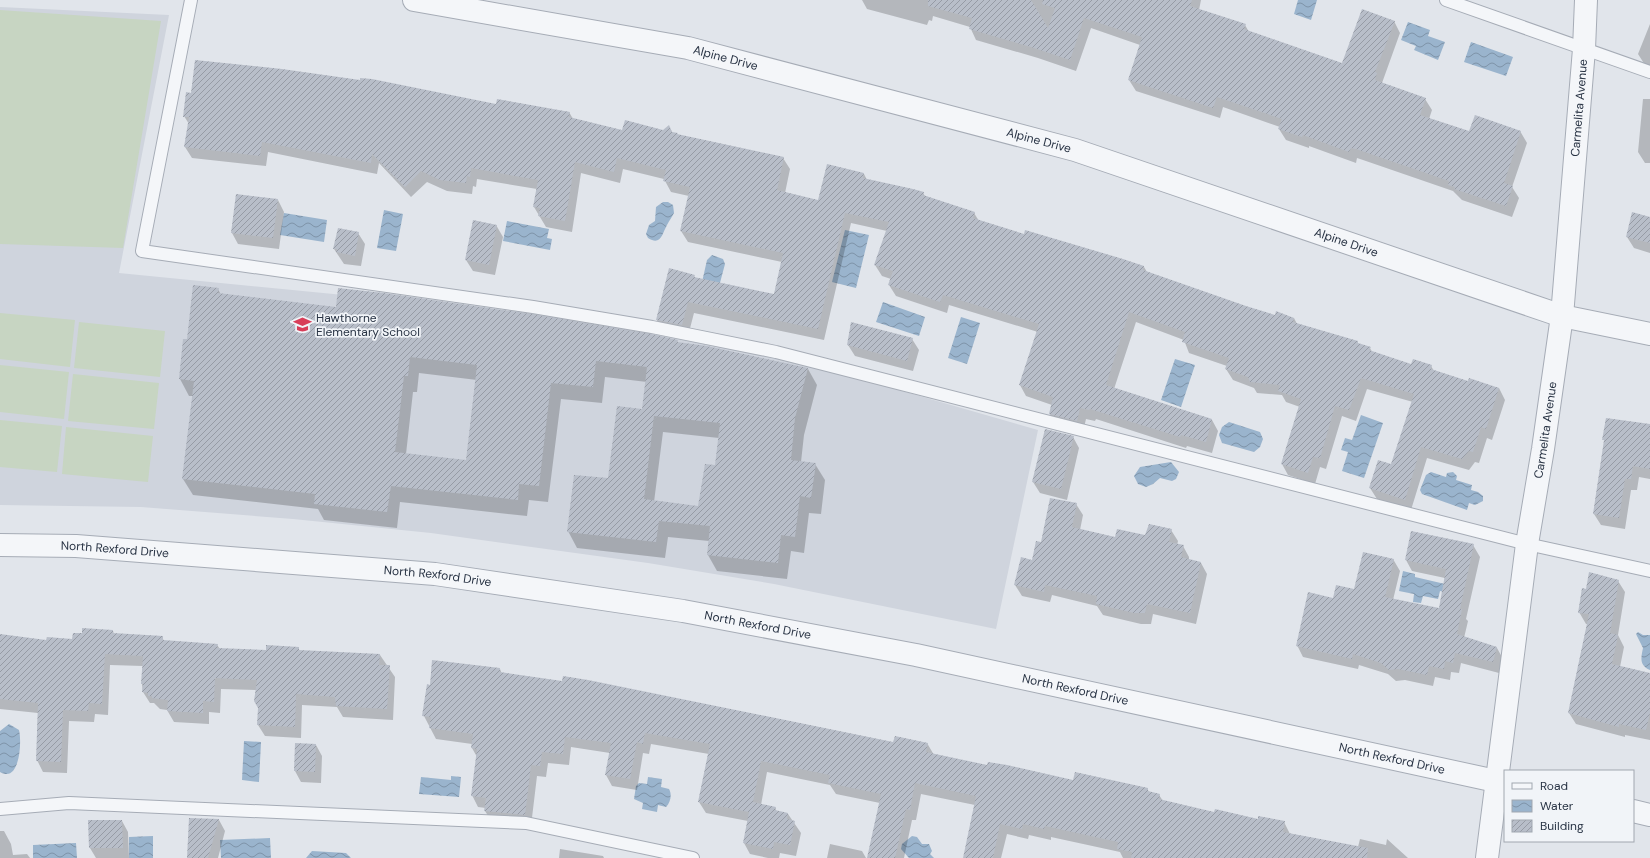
<svg xmlns="http://www.w3.org/2000/svg" width="1650" height="858" font-family="'DM Sans',sans-serif">
<style>
.built{fill:#cfd4dd}
.grass{fill:#c7d5c2}
.water{fill:url(#water-waves)}
.shadow{fill:#0003;fill-rule:evenodd}
.building{fill:url(#building-hatch);fill-rule:evenodd}
.lines{fill:none;stroke-linecap:round;stroke-linejoin:round}
.lane-casing{stroke:#a6acb6;stroke-width:14}
.street-casing{stroke:#a6acb6;stroke-width:24}
.lane{stroke:#f4f6f9;stroke-width:12}
.street{stroke:#f4f6f9;stroke-width:22}
.labels{text-anchor:middle;stroke-width:3.5;stroke-linejoin:round;paint-order:stroke}
.street-label{font-size:12px;fill:#283344;stroke:#f1f4f8}
.poi-label{font-size:12px;fill:#283344;stroke:#f1f4f8;text-anchor:start}
</style>
<defs>
<pattern id="water-waves" width="16" height="10" patternUnits="userSpaceOnUse"><rect width="16" height="10" fill="#9ab4cd"/><path d="M0 5q4-4 8 0t8 0" fill="none" stroke="#7e93a8"/></pattern>
<pattern id="building-hatch" width="6" height="6" patternUnits="userSpaceOnUse"><rect width="6" height="6" fill="#b8bec9"/><path d="M-1 1l2-2M0 6l6-6M5 7l2-2" fill="none" stroke="#969ba5"/></pattern>
</defs>
<rect width="100%" height="100%" fill="#e1e5eb"/>
<path class="built" d="M0,7L169,15L119,273L528,313L685,338L777,355L1038,430L996,629L774,584L648,563L431,533L293,519L141,507L0,505Z"/>
<path class="grass" d="M0,10L161,21L123,248L0,244Z
M0,313L75,320L70,367L0,359Z
M79,322L165,331L160,377L74,368Z
M0,365L69,372L64,419L0,412Z
M73,374L159,383L154,429L68,421Z
M0,420L62,426L57,472L0,467Z
M66,427L153,436L148,482L62,474Z"/>
<path class="water" d="M1298,0H1317L1311,20L1294,14Z
M1408,22L1430,30L1428,36L1445,42L1438,60L1414,50L1416,46L1401,40Z
M1471,42L1513,57L1506,76L1464,62Z
M663,202H668L673,205L674,213C672,217 669,221 667,225C662,234 661,246 648,238L646,234L649,225L655,221L656,207Z
M384,210L403,214L396,251L377,248Z
M284,213L327,220L324,242L280,235Z
M507,221L549,229L547,238L552,239L550,250L503,241Z
M845,230L869,235L856,288L832,282Z
M712,255L723,259L725,264L717,294L700,291L707,260Z
M883,302L925,317L919,336L876,322Z
M961,317L980,323L967,364L948,358Z
M1175,359L1195,365L1181,407L1161,400Z
M1361,415L1383,423L1364,478L1342,471L1348,452L1341,450L1345,438L1352,440Z
M1229,422L1260,432L1263,439L1260,447L1254,452L1222,443L1219,435L1222,427Z
M1171,462L1179,472L1176,479L1172,481L1160,478L1153,484L1146,487L1138,484L1134,476L1140,467Z
M1431,472L1446,477L1447,473L1453,472L1457,476L1456,480L1472,485L1471,490L1478,492L1483,496V501L1475,505L1469,503L1467,510L1422,494L1420,490L1426,475Z
M1403,571L1415,574V577L1445,584L1444,592L1440,591L1438,599L1423,596L1421,603L1413,602L1414,594L1399,591Z
M1638,632L1643,635H1650V670C1639,665 1641,658 1643,648L1636,634Z
M9,724L19,730C22,741 20,784 0,772V731Z
M244,741L261,742L259,782L242,780Z
M451,776L461,777L459,797L419,794L421,777L451,780Z
M648,777L662,779L661,787L669,789C672,794 671,802 666,807L658,805L657,812L642,809L643,803L634,799L636,786L639,783L647,784Z
M153,836V858H129V837Z
M912,836L917,837L922,844H929L932,851L930,854L934,858H909L901,849L902,844Z
M270,838L271,858H221L220,840Z
M76,843L77,858H33V845Z
M312,851L346,853L351,858H306Z"/>
<path class="shadow" d="M862,0H1201L1199,10L1245,25L1249,32L1343,64L1394,21L1400,33L1382,83L1425,99L1432,110L1429,119L1470,132L1520,131L1527,143L1512,187L1519,198L1512,217L1462,200L1453,191L1363,160L1357,158L1356,163L1309,146V148L1286,140L1279,129L1280,127L1223,107L1220,118L1136,91L1129,80L1140,45L1091,28L1076,71L1038,58L976,40L970,27L933,16L932,21L929,20L927,25L867,9Z
M1650,24V67L1645,65L1638,54Z
M1643,99H1650V163H1645L1638,152Z
M497,106L569,112L573,119L623,131H663L669,127L673,133L678,136L783,158L790,169L785,193L819,201L864,174L867,180L923,193L925,196L974,213L979,221L1025,235L1123,260L1144,267L1147,272L1246,307L1276,316L1294,318L1297,324L1370,348L1372,352L1412,365L1431,366L1434,371L1469,383L1499,388L1505,400L1492,440L1487,438L1479,463L1475,462L1469,470L1427,458L1411,510L1377,499L1370,488L1392,465L1413,402L1367,389L1356,421L1342,416L1326,469L1320,467L1315,484L1288,475L1282,464L1300,407L1286,402L1282,395L1257,393L1254,388L1233,380L1226,369L1227,366L1189,353L1184,340L1136,322L1114,389L1212,420L1218,431L1212,453L1187,446L1186,448L1096,419L1095,421L1086,419L1083,432L1056,425L1050,414L1052,405L1026,396L1020,385L1038,332L949,305L947,313L896,296L889,285L891,279L882,276L875,265L887,231L851,223L824,340L694,313L688,336L664,331L657,320L694,276L696,279L774,295L782,262L688,242L681,231L689,196L671,192L664,179L623,169L620,183L581,173L572,232L546,227L534,207L537,189L477,179L476,187L473,186L472,194L447,191L427,182L411,197L379,163L377,174L268,152L266,166L192,158L185,147L189,124L184,116Z
M278,200L284,212L279,249L238,244L232,233Z
M1650,218V253L1634,248L1627,237Z
M496,225L503,237L495,275L473,271L466,260Z
M358,233L365,244L361,266L344,264L334,249Z
M218,289L221,295L337,308L677,341L679,344L808,369L817,385L804,435L801,462L815,464L825,480L821,514L809,513L804,553L791,551L787,579L717,571L708,555L709,541L668,537L665,558L577,548L568,531L609,480L643,410L647,382L605,377L602,403L561,399L548,502L529,500L527,516L400,502L397,528L324,520L318,509L193,495L183,479L193,396H189L180,379L188,340ZM419,373L477,380L467,461L406,454L413,392H417ZM663,432L719,438L716,466L698,507L654,502Z
M912,339L919,350L913,371L855,356L848,345Z
M1606,419L1650,425V479L1639,477L1637,490H1631L1625,529L1601,525L1594,514L1605,442L1604,440Z
M1073,437L1079,448L1067,500L1040,493L1033,482Z
M1076,504L1083,515L1080,530L1116,538L1146,536L1171,530L1178,541L1177,545L1183,546L1189,557V560L1201,563L1207,574L1196,624L1153,614L1151,624H1141L1103,615L1097,606L1052,595L1050,602L1022,596L1015,585L1033,561L1042,543Z
M1473,545L1480,557L1466,619L1468,621L1464,638L1497,648L1503,659L1499,673L1461,663L1459,673L1451,672L1450,680L1435,677L1433,686L1405,680L1396,681L1388,674L1359,665L1358,669L1303,657L1297,645L1334,599L1355,591L1393,559L1400,571L1393,600L1440,609L1445,578L1412,571L1406,560Z
M1618,581L1625,592L1618,635L1624,647L1620,667L1650,674V740L1625,735V737L1576,724L1569,713L1588,624H1586L1579,612L1587,590Z
M113,631L114,634L162,637L164,641L217,645L220,649L267,651L298,648L300,651L380,655L395,677L393,720L343,717L337,707L302,705L301,738L265,736L258,725L259,708L256,690L221,689L220,713L209,712V724L174,722L167,710L160,709L154,703H150L143,692L142,684L143,666L110,665L108,715L95,714L94,722L69,721L67,773L43,772L37,760L38,713L0,709V635L47,641L73,640Z
M500,669L502,674L894,743H927L934,755L1074,782L1147,789L1150,793L1159,795L1163,801L1215,813L1258,820L1284,822L1290,834L1358,847L1360,839L1386,845L1387,839L1408,858H1123L1120,852L1051,837V840L1029,835L1028,839L1007,834L1001,858H964L975,805L921,794L916,820H912L904,858H868L880,803L836,794L830,785L767,772L761,805L775,808L777,812L788,814L801,833L796,856L780,853L779,858H768L750,854L744,843L748,821L706,813L699,802L709,754L651,744L649,754L643,753L637,790L612,786L606,775L610,753L571,747L569,765L548,763L546,777L537,776L531,826L492,822L485,811L486,808L478,807L472,795L477,757L472,748V744L436,739L424,716L431,686Z
M316,745L322,756L321,783L301,782L295,771Z
M190,819L219,820L225,831L218,858H188Z
M122,821L128,832L129,858H96L90,848Z
M0,831H4L11,844L13,855L27,854L30,858H0Z
M830,844L862,851L866,858H827Z
M560,849L603,856L604,858H559Z"/>
<path class="building" d="M928,0H1031L1048,28L1055,8L1042,4L1043,0H1192L1190,6L1246,24L1244,29L1342,63L1362,9L1395,21L1375,72L1377,73L1375,80L1426,98L1420,115L1469,131L1475,115L1521,131L1504,183L1513,186L1506,206L1454,189L1455,187L1448,185L1449,181L1356,149L1351,148L1349,152L1303,135L1302,137L1278,129L1282,119L1217,97L1213,108L1128,80L1142,37L1084,18L1070,60L1031,47L969,29L972,18L928,6Z
M195,60L282,69L360,80V78L372,79L496,104L497,99L570,112L569,117L622,130L625,120L663,130L669,125L672,132L678,133L677,134L784,157L777,190L818,200L827,164L864,173L863,178L913,189L924,192L923,195L975,212L973,218L1024,234L1025,230L1123,259L1144,266L1143,270L1246,306L1275,315L1276,311L1294,318L1293,322L1358,341V343L1371,347L1369,350L1411,364L1413,359L1432,365L1431,369L1468,381L1469,378L1499,388L1486,429L1481,427L1473,452L1469,451L1462,459L1421,447L1405,500L1369,488L1378,460L1391,464L1414,394L1361,378L1349,410L1335,406L1320,458L1313,457L1308,473L1281,464L1301,399L1278,391L1280,385L1250,382L1248,377L1225,369L1229,358L1182,342L1185,332L1129,312L1106,385L1212,419L1206,442L1181,435L1180,437L1090,409L1089,410L1080,408L1077,421L1049,414L1053,397L1019,385L1039,324L943,295L940,302L888,285L893,271L874,265L889,222L845,213L818,329L688,302L682,325L656,320L669,268L695,275L694,277L774,294L783,253L680,231L690,187L663,181L666,170L617,158L614,172L575,162L565,221L538,216L540,208L533,207L538,180L471,168L470,177L467,176L466,183L440,180L421,171L405,187L372,154L371,163L262,142L260,156L184,147L189,117H183L186,92L191,93Z
M236,194L278,199L273,238L231,233Z
M1632,212L1650,217V243L1626,237Z
M473,220L497,225L489,265L465,260Z
M338,228L359,232L355,256L336,252L337,249H333Z
M193,285L219,288L218,293L336,307L338,288L384,293L532,314L651,334L678,340L677,342L707,346L808,368L795,418L791,460L816,463L811,498L800,496L795,537L781,535L778,563L707,555L710,526L659,521L656,542L567,532L574,475L608,478L617,406L642,409L647,367L596,361L593,387L551,383L539,486L519,484L518,500L391,486L387,512L314,504L315,494L182,479L194,381L179,379L183,339H187ZM410,357L477,365L466,460L395,452L404,376H408ZM654,416L720,423L715,465L705,464L698,506L644,499Z
M851,322L913,338L907,361L847,345Z
M1606,418L1650,424V469L1633,466L1631,479H1625L1619,518L1593,514L1604,440H1602Z
M1045,429L1074,436L1061,489L1032,482Z
M1050,498L1077,503L1072,527L1115,537L1117,529L1145,535L1149,524L1172,529L1169,542L1184,545L1181,557L1201,562L1190,613L1147,604L1145,613H1134L1096,604L1097,596L1045,585L1044,592L1014,585L1021,557L1032,560L1036,541L1041,542Z
M1411,531L1474,544L1460,609H1462L1457,634L1497,647L1493,662L1455,653L1453,663L1445,661L1444,669L1429,666L1427,675L1398,669L1389,670L1381,663L1353,654L1352,659L1296,646L1308,592L1333,598L1336,585L1354,589L1363,552L1394,559L1385,597L1439,608L1446,569L1405,560Z
M1589,572L1619,580L1610,633L1618,635L1612,664L1650,673V713L1646,730L1619,724V727L1568,713L1589,614L1578,613L1582,588L1586,589Z
M82,628L113,630V633L163,636V640L218,644L217,648L266,650V645L299,647V650L380,654L379,665H390L387,709L336,706L335,697L296,694L295,727L257,725L258,708L254,701L257,680L215,678L214,702L203,701V713L167,711L168,700L152,698V696H148V693L142,692L143,684H141L143,656L105,654L102,704L89,703L88,711L63,710L61,762L36,761L38,703L0,699V634L46,640L47,637L72,639L73,633H82Z
M432,660L500,668V672L562,681L563,676L588,680L893,742L895,736L928,743L926,752L987,765L988,762L1007,765L1073,780L1075,772L1148,788V791L1160,794L1159,799L1214,812L1215,809L1258,819V816L1285,821L1283,832L1368,848L1367,858H1131L1132,852L1117,849L1118,842L1045,826L1044,829L1023,824L1022,829L1000,824L993,858H963L976,796L915,783L910,810L906,809L895,858H867L881,794L828,783L830,775L761,761L753,802L776,807L775,810L788,813L787,819L795,821L790,845L774,842L773,849L743,843L749,812L698,802L710,744L645,733L643,744L637,742L630,779L605,775L611,743L565,737L563,754L542,752L540,766L531,765L525,815L484,811L486,798L471,796L477,749L471,748L473,734L429,728L431,717L422,716L427,684L430,685Z
M295,743L316,744L315,772L294,771Z
M189,818L219,819L208,858H187Z
M88,820H122L123,848H89Z"/>
<g class="lines">
<defs>
<path id="lane" d="M191,0L142,251L533,307L652,327L776,352L1527,544L1650,571
M1446,0L1650,72
M0,809L69,803L526,823L693,858"/>
<g id="street">
<path id="s1" d="M414,0L688,48L1075,150L1562,316L1650,334"/>
<path id="s2" d="M0,545L76,546L435,574L683,611L916,655L1505,783"/>
<path d="M1633,811L1650,815"/>
<path id="s3" d="M1487,858L1527,544L1543,449L1562,316L1584,49L1586,0"/>
</g>
</defs>
<use href="#lane" class="lane-casing"/>
<use href="#street" class="street-casing"/>
<use href="#lane" class="lane"/>
<use href="#street" class="street"/>
</g>
<defs>
<symbol id="school-bare" viewBox="-9 -9 18 18"><path d="M0-5L7-2L0 1L-7-2ZM-4 1L0 2.5L4 1V4Q0 6-4 4Z" fill="#d83e59" stroke="#f1f4f8" stroke-width="2.5" paint-order="stroke"/></symbol>
</defs>
<g fill-rule="evenodd">
<use href="#school-bare" x="290" y="312" width="25" height="25"/>
</g>
<g class="labels">
<g class="street-label">
<text dy="4" stroke="none"><textPath href="#s1" startOffset="317">Alpine Drive</textPath></text>
<text dy="4" stroke="none"><textPath href="#s3" startOffset="756">Carmelita Avenue</textPath></text>
<text dy="4" stroke="none"><textPath href="#s1" startOffset="641">Alpine Drive</textPath></text>
<text dy="4" stroke="none"><textPath href="#s1" startOffset="965">Alpine Drive</textPath></text>
<text dy="4" stroke="none"><textPath href="#s3" startOffset="432">Carmelita Avenue</textPath></text>
<text dy="4" stroke="none"><textPath href="#s2" startOffset="115">North Rexford Drive</textPath></text>
<text dy="4" stroke="none"><textPath href="#s2" startOffset="439">North Rexford Drive</textPath></text>
<text dy="4" stroke="none"><textPath href="#s2" startOffset="763">North Rexford Drive</textPath></text>
<text dy="4" stroke="none"><textPath href="#s2" startOffset="1087">North Rexford Drive</textPath></text>
<text dy="4" stroke="none"><textPath href="#s2" startOffset="1411">North Rexford Drive</textPath></text>
</g>
<g class="poi-label">
<text x="316" y="322">Hawthorne<tspan x="316" dy="14">Elementary School</tspan></text>
</g>
</g>
<rect x="1504" y="770" width="130" height="72" fill="#f1f4f8" stroke="#a1a7b0"/>
<rect x="1512" y="783" width="20" height="6" fill="#f4f6f9" stroke="#a1a7b0"/>
<text x="1540" y="790" font-size="12" fill="#283344">Road</text>
<rect x="1512" y="800" width="20" height="12" fill="url(#water-waves)" stroke="#a1a7b0"/>
<text x="1540" y="810" font-size="12" fill="#283344">Water</text>
<rect x="1512" y="820" width="20" height="12" fill="url(#building-hatch)" stroke="#a1a7b0"/>
<text x="1540" y="830" font-size="12" fill="#283344">Building</text>
</svg>
